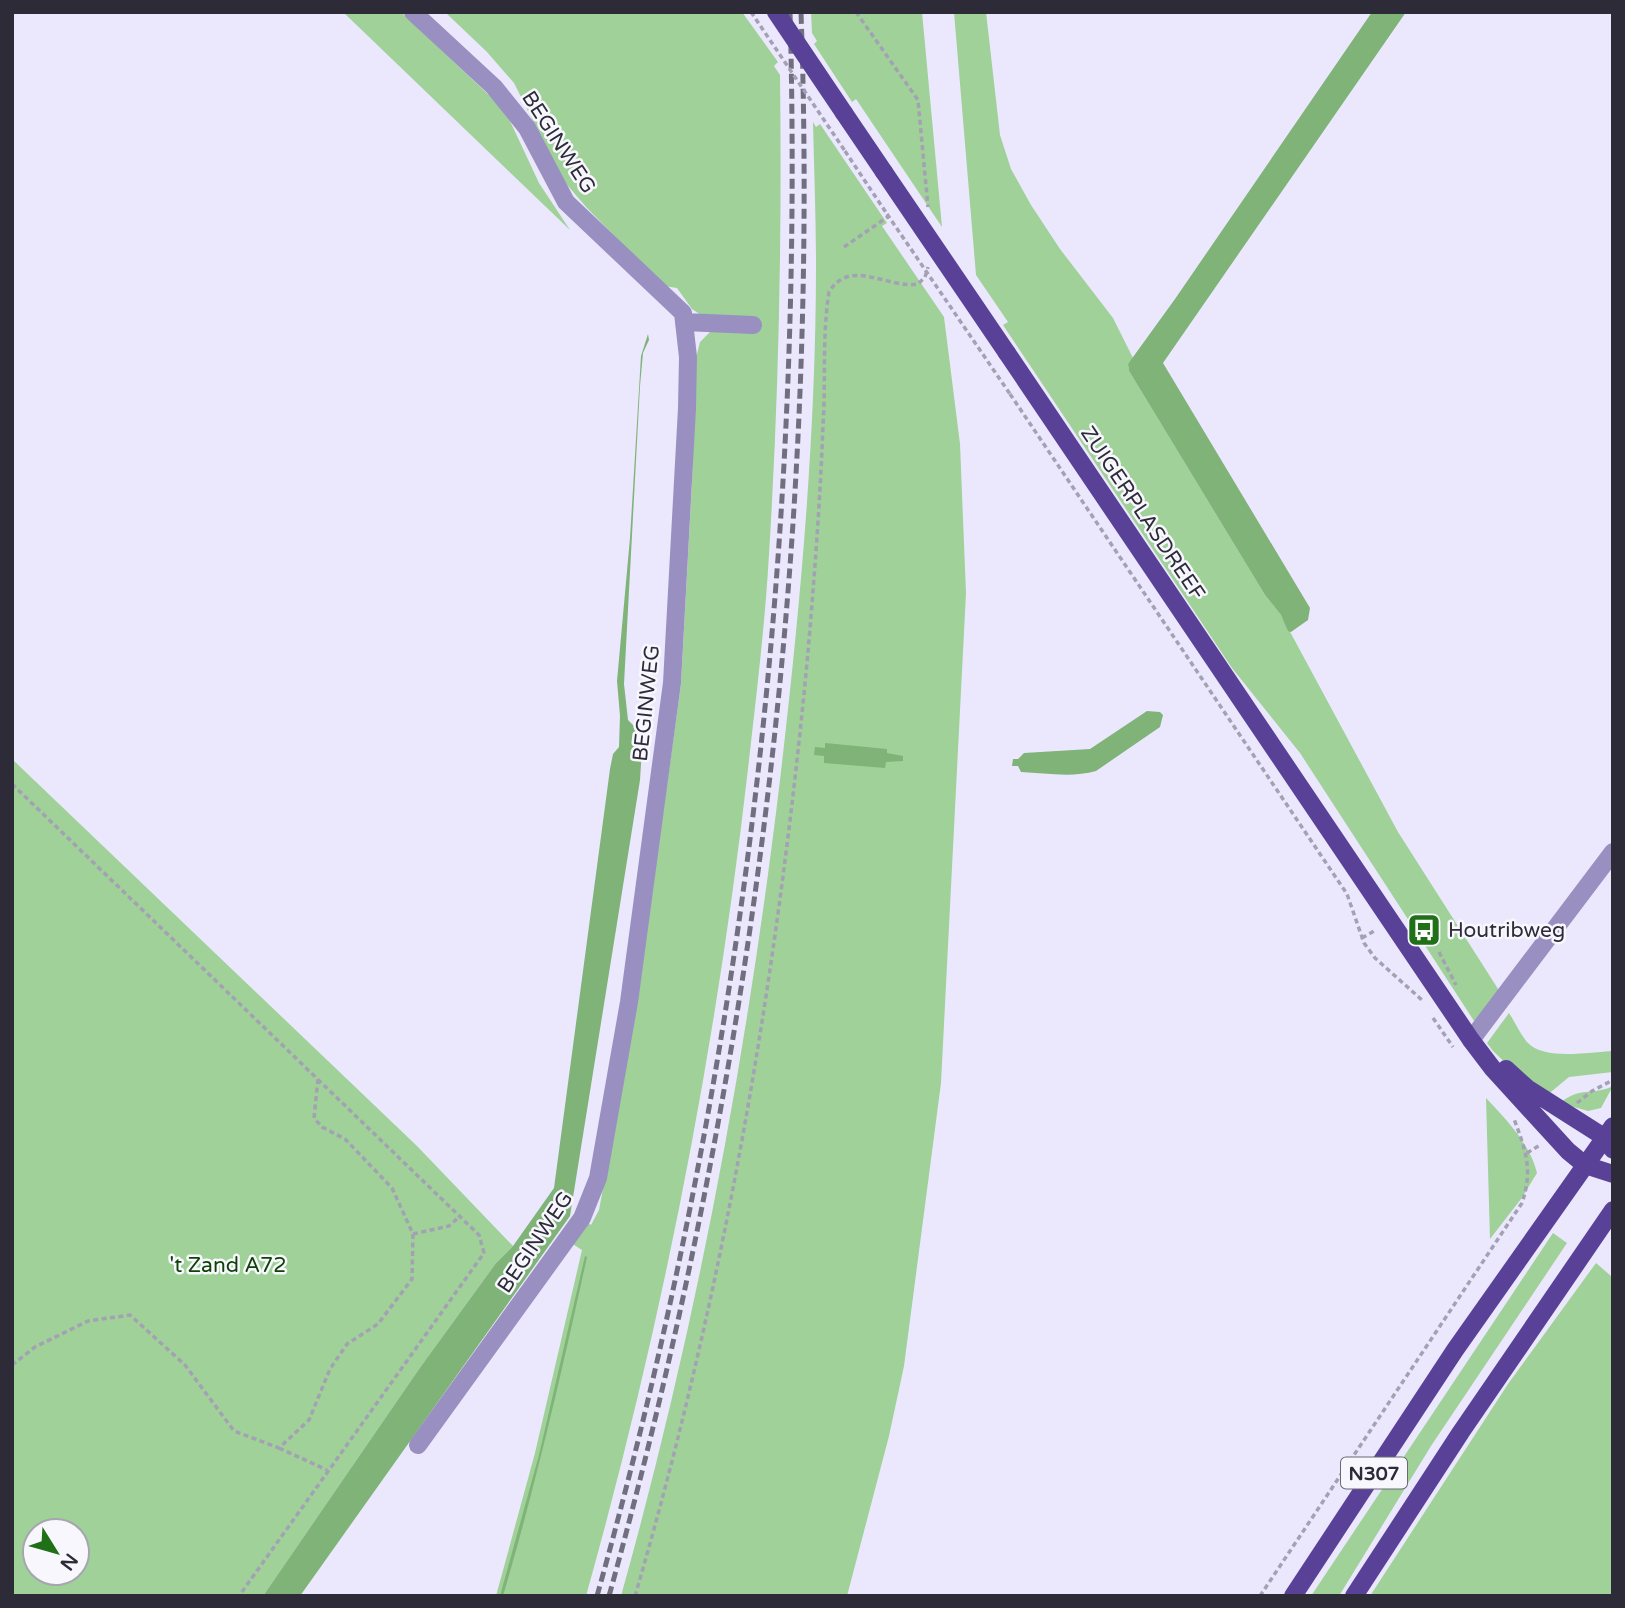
<svg xmlns="http://www.w3.org/2000/svg" width="1625" height="1608" font-family="'Varela Round',sans-serif">
<style>
.green{fill:#9fd199;fill-rule:evenodd}
.water{fill:#7fb378}
.lines{fill:none;stroke-linecap:round;stroke-linejoin:round}
.path{stroke:#a3a1b3;stroke-width:3.5;stroke-dasharray:5 3.5;stroke-linecap:butt}
.minor{stroke:#9990c1;stroke-width:18}
.major{stroke:#5a4198;stroke-width:18}
.rail{stroke:#716f7f;stroke-width:5;stroke-dasharray:10 5;stroke-linecap:butt}
.path-bridge{stroke:#a3a1b3;stroke-width:3.5;stroke-dasharray:5 3.5;stroke-linecap:butt}
.major-bridge{stroke:#5a4198;stroke-width:18}
.labels{text-anchor:middle;stroke-width:5;stroke-linejoin:round;paint-order:stroke}
.shield{fill:#f8f7fe;stroke:#6a6873;stroke-width:2}
.shield-label{font-size:19px;font-weight:bold;fill:#2d2b38}
.street-label{font-size:21px;fill:#2d2b38;stroke:#f8f7fe}
.poi-label{font-size:21px;fill:#2d2b38;stroke:#f8f7fe;text-anchor:start}
.park-label{font-size:21px;fill:#0d4306;stroke:#f8f7fe}
</style>
<rect width="100%" height="100%" fill="#ebe8fd"/>
<path class="green" d="M343,12H401L492,98L510,121L539,183L570,230Z
M445,12H742L778,62L774,66L780,75C782,235 779,394 769,554C765,626 756,698 748,769C716,1049 662,1325 586,1596H496L535,1453L582,1250L571,1243L585,1221L591,1225L599,1210L636,1008L681,684L692,483L696,358L700,342L711,331L704,317L692,309L677,288L664,286L587,208L562,179L514,83L487,52Z
M811,12H922L942,227L856,99L852,102L814,44L817,41L812,33Z
M954,12H986L1000,135L1011,169L1031,205L1060,249L1113,318L1133,358L1128,364L1129,371L1265,595L1281,615L1398,832L1500,992L1476,1024L1300,753L1232,668L1003,325L1008,322L976,275Z
M813,122L816,127L820,124L887,223L882,226L944,317L960,444L966,593L941,1083L904,1366L889,1436L847,1596H621C696,1328 747,1056 780,780C800,610 816,436 816,264C816,217 814,170 813,122Z
M12,759L417,1146L513,1246L496,1263L419,1369L263,1596H12ZM35,1531H77V1573H35Z
M1509,1013C1515,1022 1520,1034 1527,1042C1544,1061 1589,1052 1613,1051V1072L1569,1077L1546,1096L1537,1093L1493,1051L1487,1043Z
M1613,1086L1601,1108L1588,1111L1560,1103C1581,1086 1592,1096 1613,1086Z
M1486,1098C1506,1119 1530,1144 1537,1173L1521,1199L1490,1239Z
M1553,1233L1567,1243L1431,1446L1339,1596H1311Z
M1596,1263L1611,1276L1613,1275V1596H1370L1508,1384Z"/>
<path class="water" d="M1372,12H1406L1163,363L1310,608L1308,620L1291,632L1288,631L1281,615L1265,595L1129,371L1128,364L1175,299Z
M648,334L649,340L643,353L640,386L624,684L628,720L634,726L642,728L643,733L640,780L570,1216L300,1596H263L419,1369L496,1263L513,1246L554,1188L610,769L613,754L619,747L620,716L617,681L630,538L641,356Z
M1147,711L1160,712L1163,715L1160,727L1096,771C1072,778 1045,773 1021,772L1018,766H1012L1013,759H1018L1024,753L1090,749Z
M825,743L887,749V753L903,756V761L886,762L885,768L824,763V756L814,755L815,747L825,748Z
M585,1256L587,1257C562,1371 536,1484 503,1596H500L539,1455Z"/>
<g class="lines">
<path class="path" d="M856,12L918,100L928,207
M845,151L887,214
M844,247L889,216
M1010,394L1347,894L1364,943L1375,958L1422,1000
M12,784L479,1235L484,1253L239,1596
M1362,938L1374,931
M1439,952L1456,985
M1433,1018L1453,1047
M1577,1103L1592,1091L1613,1080
M1527,1153L1540,1145
M413,1234L449,1226L459,1217
M12,1365L35,1347L88,1321L130,1315L185,1365L234,1431L279,1448L309,1420L330,1369L347,1344L378,1324L412,1279L413,1234L392,1188L345,1139L322,1127L314,1118L318,1079
M279,1448L327,1470
M635,1596C724,1292 777,978 807,663C814,584 820,504 823,425C826,381 822,336 829,292C850,257 887,289 918,284L925,277L928,267
M1260,1596L1522,1203C1533,1170 1526,1151 1514,1119"/>
<path class="minor" d="M413,12L494,87L527,128L566,202L683,313L688,357L687,408L672,683L629,1002L598,1178L582,1218L418,1445
M684,322L753,325
M1471,1040L1613,852"/>
<path class="major" d="M844,113L884,172
M1007,353L1471,1040L1493,1069L1568,1151L1585,1165L1613,1174
M1506,1069L1527,1088L1604,1137L1613,1150
M1293,1596L1455,1350L1613,1126
M1354,1596L1461,1432L1613,1210"/>
<path class="rail" d="M597,1596C742,1080 805,547 790,12
M609,1596C752,1082 820,546 801,12"/>
<path class="path-bridge" d="M751,12L845,151
M887,214L1010,394"/>
<path class="major-bridge" d="M776,12L844,113
M884,172L1007,353"/>
</g>
<defs>
<symbol id="bus-square" viewBox="-11 -11 22 22"><rect x="-9" y="-9" width="18" height="18" rx="4" fill="#207017" stroke="#f8f7fe"/><path d="M-5-6H5V4H4V6H2V4H-2V6H-4V4H-5ZM-3.5-4V0h7V-4ZM-3.5 1.2v1.5H-2V1.2ZM2 1.2v1.5H3.5V1.2Z" fill="#fff"/></symbol>
</defs>
<g fill-rule="evenodd">
<use href="#bus-square" x="1405" y="911" width="38" height="38"/>
</g>
<g class="labels">
<rect class="shield" x="1341" y="1457.5" width="66" height="31" rx="5"/>
<g class="shield-label">
<text x="1374" y="1480">N307</text>
</g>
<g class="street-label">
<text transform="translate(559 142) rotate(57)" y="7">BEGINWEG</text>
<text transform="translate(1143 513) rotate(56)" y="7">ZUIGERPLASDREEF</text>
<text transform="translate(646 703) rotate(-84)" y="7">BEGINWEG</text>
<text transform="translate(535 1242) rotate(-56)" y="7">BEGINWEG</text>
</g>
<g class="poi-label">
<text x="1448" y="937">Houtribweg</text>
</g>
<g class="park-label">
<text x="228" y="1272">'t Zand A72</text>
</g>
</g>
<rect width="1625" height="1608" fill="none" stroke="#2d2b38" stroke-width="28"/>
<g transform="translate(56 1552) rotate(127)"><circle r="33" fill="#f8f7fe" stroke="#a7a5af" stroke-width="2"/>
<path d="M0-5L12 26L0 18L-12 26Z" fill="#207017"/>
<text y="-10" font-size="19" font-weight="bold" text-anchor="middle" fill="#2d2b38">N</text>
</g>
</svg>
